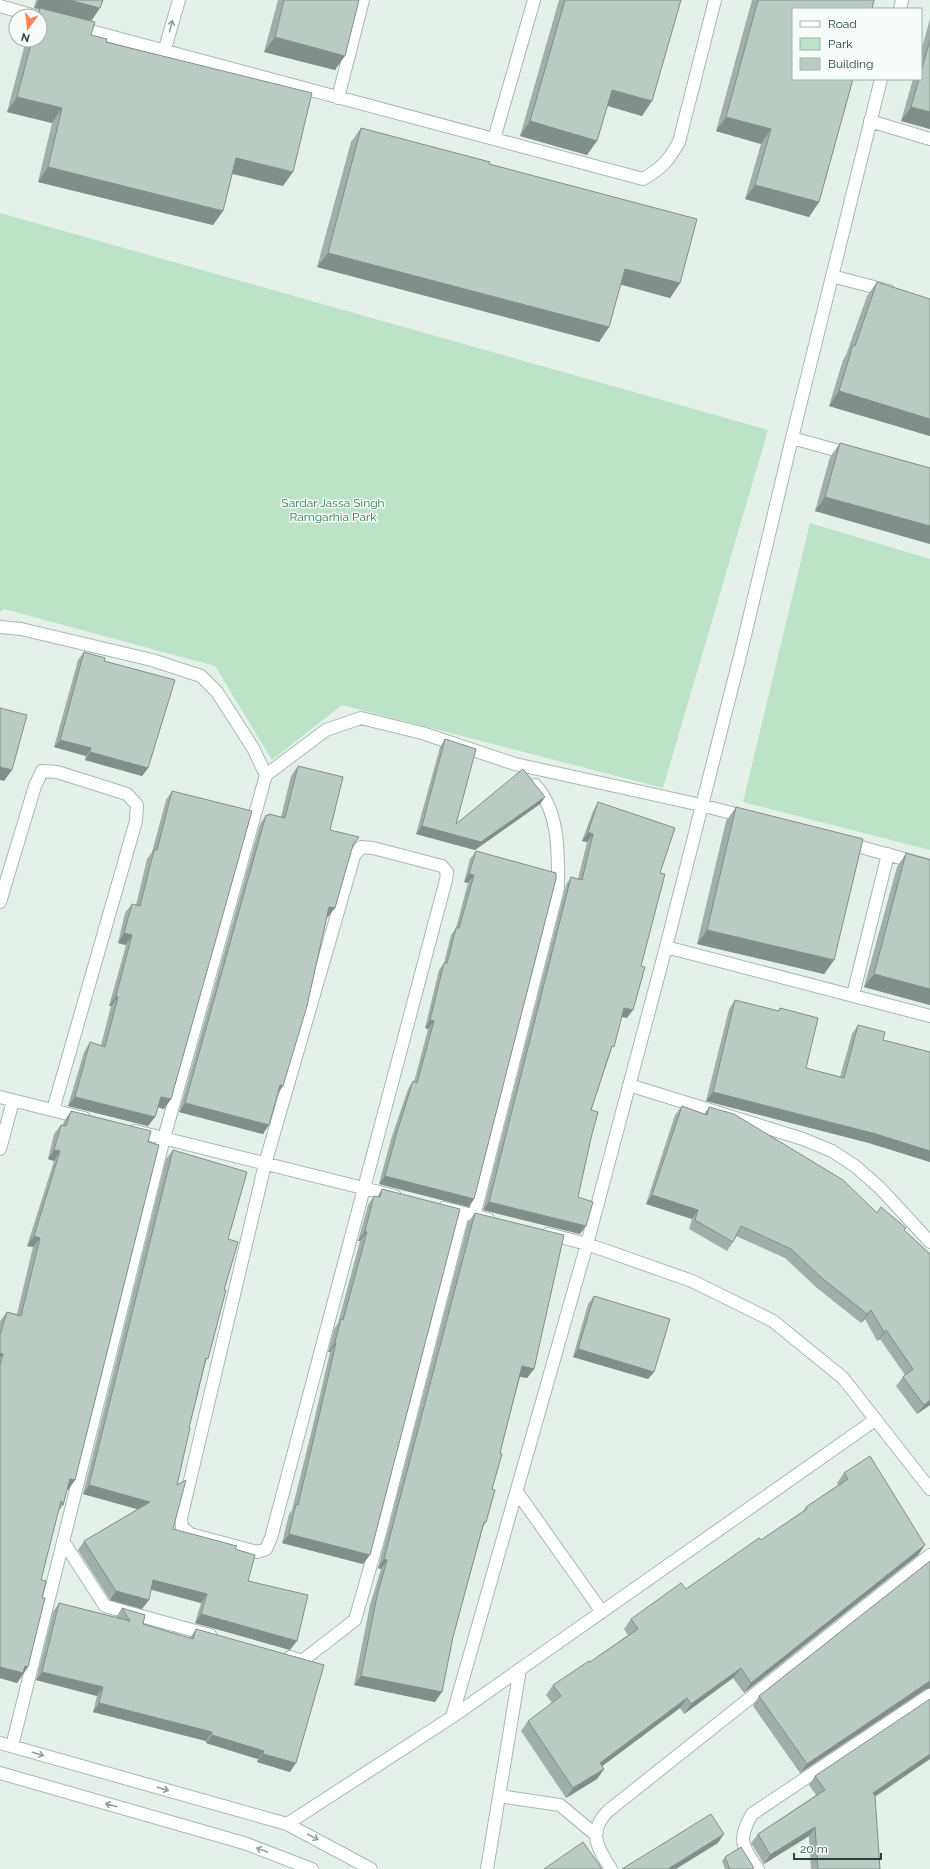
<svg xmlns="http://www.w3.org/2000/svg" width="930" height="1869" font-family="Raleway,sans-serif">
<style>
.green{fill:#bce2c7}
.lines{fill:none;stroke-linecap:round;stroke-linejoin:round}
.street-casing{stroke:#a7b9b3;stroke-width:14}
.street{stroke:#fff;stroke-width:12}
.wall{fill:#a0afa9}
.shaded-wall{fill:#828e89}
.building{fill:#bacbc4;stroke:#828e89}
.oneway{stroke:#90a29d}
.labels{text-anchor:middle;stroke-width:3;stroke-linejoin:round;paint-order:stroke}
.park-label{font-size:12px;fill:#277f4b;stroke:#f7fbf9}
</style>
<rect width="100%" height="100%" fill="#e5f0eb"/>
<path class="green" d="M0,213L768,430L663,788L342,705L272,760L215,666L4,609L0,612Z
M810,523L930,559V850L743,802Z"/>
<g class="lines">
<defs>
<path id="street" d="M0,6L35,16
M900,9L902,0
M76,27L643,179C662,168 668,161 679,142L715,0
M164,52L179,0
M338,98L363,0
M870,121L930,139
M494,139L534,0
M832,276L889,291
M792,438L850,454
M0,627L21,629L152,660L201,676L217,692L253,748L266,775L164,1138L12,1746
M266,775L326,730L361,718L422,733L515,764L701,805L747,817
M846,843L930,866
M361,847L373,848L442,866L447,872L446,880L271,1538L266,1549L257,1552L190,1534L182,1527L181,1518L265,1164L354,856Z
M0,902L35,786L42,771L57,772L127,794L137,805L136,821L53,1110
M666,947L930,1016
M853,995L888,854
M629,1085L803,1139L832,1151L855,1166L880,1188L930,1242
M0,1097L84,1118
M135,1131L395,1196
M0,1149L13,1101
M444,1208L488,1219
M474,1216L558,888C558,853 560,812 535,785
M548,1234L587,1244L692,1281L773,1321L843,1378L930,1489
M517,1492L602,1612
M63,1541L105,1606L210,1635
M290,1657L302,1661L355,1620L381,1529L463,1213
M452,1717L875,1420
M0,1743L287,1824L371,1869
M0,1773L244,1843L312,1869
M499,1796L560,1805L596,1835
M287,1824L452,1717L587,1244L666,947L741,652L792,438L881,79
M487,1869L520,1669
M611,1869C598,1849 587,1832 608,1811L930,1555
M758,1869C742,1846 737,1840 752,1814L930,1695"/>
</defs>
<use href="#street" class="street-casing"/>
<use href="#street" class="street"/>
</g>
<path class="wall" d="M36,0H103L91,21V35L106,42L283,186L232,174L223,211L213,225L38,182L52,123L7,112L26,40H40V16H34L39,9L34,8Z
M278,0H359L335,70L264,52Z
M559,0H681L642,116L607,106L587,155L520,136Z
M752,0H874L819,202L809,217L745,199L761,144L716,131Z
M930,19V129L901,121L913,79H921V51Z
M361,128L489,164L680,283L670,298L620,284L609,327L599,342L317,267L351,142Z
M877,282L930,299V436L829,406L843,360L846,355L867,296Z
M840,443L930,468V544L815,511L830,457Z
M84,652L104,661L148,768L142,776L85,760L86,756L54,747L78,660Z
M445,739L456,824L545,797L540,804L475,850L416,834L440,747Z
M298,766L330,830L353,845L328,917H326L277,1095L263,1134L179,1112L260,824L266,815H268L269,814L281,817L291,776Z
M172,791L171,1099L164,1109L158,1107L155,1117L148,1126L68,1106L84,1052L90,1042L101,1045L111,1006H109L126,945L118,943L125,913L132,904L136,905L147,859L152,852L166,800Z
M598,802L660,873L627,1018L622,1017L591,1110V1138L578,1197L580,1234L483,1210L566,885L571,877L578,879L587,842L582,841L593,811Z
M736,807L834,960L824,974L697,944L726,821Z
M476,851L469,1207L379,1184L391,1139L408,1089L413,1081L414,1082L428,1029L425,1028L439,970L444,963L451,935L456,928L468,883L464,882L470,859Z
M906,853L930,860V1005L864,987L897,867Z
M735,1000L778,1011L780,1008L806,1068L840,1077L852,1034L858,1025L883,1040L930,1052V1162L869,1143L706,1101L729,1009Z
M682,1106L704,1114L709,1107L904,1230L930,1254V1405L917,1414L896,1386L903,1377L905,1375L880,1339L877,1341L865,1319L861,1323L817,1288L785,1258L736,1236L733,1242L727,1251L689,1229L692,1219L646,1204L675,1115Z
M71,1111L148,1142L75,1480L68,1490L67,1489L63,1505L58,1512L41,1580L42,1598L28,1667L17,1683L0,1678V1321L7,1312L17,1314L33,1247L27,1246L54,1161L48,1159L54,1134L61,1125H63L64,1121Z
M173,1150L228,1239L224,1290L189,1428L177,1485L173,1529L235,1549L248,1581L290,1650L195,1623L201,1603L151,1590L142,1609L110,1600L78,1550L84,1541L138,1509L83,1494L166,1159Z
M382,1189L363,1564L282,1543L289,1514L292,1510L313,1425L330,1352H328L334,1329L338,1323L360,1241H358L368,1205L374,1196L377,1197Z
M475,1213L534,1369L527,1378L520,1377L500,1453L486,1522L483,1527L435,1702L354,1685L370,1605L381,1569L378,1568L468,1222Z
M594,1296L654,1372L648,1379L573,1357L588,1304Z
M844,1473L925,1545L918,1555L744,1693L733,1678L684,1714L680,1708L602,1766L604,1769L597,1779L566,1798L521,1731L528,1721L552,1703L546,1695L553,1685L590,1662L628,1635L624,1629L631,1619L686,1589L761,1540L802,1512L806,1507L838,1485L837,1483Z
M930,1561V1688L926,1689L800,1773L753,1706L759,1696Z
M59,1603L117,1618L116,1617L122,1608L143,1624L190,1638L196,1629L290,1772L257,1762L258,1759L206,1743V1741L93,1712L97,1696L36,1680L53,1612Z
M930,1759L875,1797L880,1869H811L809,1836L764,1864L751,1843L758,1834L816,1795L809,1785L815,1776Z
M725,1857L753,1869H725L722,1861Z"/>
<path class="shaded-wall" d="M39,0H69L100,8L90,23L40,8L39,9L34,8Z
M275,37L345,56L335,70L264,52Z
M612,90L652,101L642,116L602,104Z
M17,97L62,108L52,123L7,112Z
M911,107L930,112V129L901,121Z
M726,117L771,129L761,144L716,131Z
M530,121L597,141L587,155L520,136Z
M236,158L293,172L283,186L226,172Z
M48,167L223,211L213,225L38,182Z
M755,185L819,202L809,217L745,199Z
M328,253L609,327L599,342L317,267Z
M625,269L680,283L670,298L615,283Z
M839,391L930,419V436L829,406Z
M825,497L930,526V544L815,511Z
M60,740L91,748L86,756L54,747Z
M90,752L148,768L142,776L85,760Z
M0,767L12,770L4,781L0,780Z
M545,797L540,804L475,850L416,834L422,826L481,842Z
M588,832L593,834L587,842L582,841Z
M469,874L474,875L468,883L464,882Z
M329,907L335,908L328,917L322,916Z
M707,930L834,960L824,974L697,944Z
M124,933L132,935L126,945L118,943Z
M874,974L930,989V1005L864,987Z
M116,996L118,997L111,1006H109Z
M624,1008L633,1010L627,1018L618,1016Z
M430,1020L434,1021L428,1029L425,1028Z
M280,1085L283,1086L277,1095Z
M713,1092L876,1134L930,1151V1162L869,1143L706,1101Z
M75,1097L155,1117L148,1126L68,1106Z
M161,1097L171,1099L164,1109L154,1106Z
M185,1103L269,1125L263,1134L179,1112Z
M54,1150L60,1151L54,1161L48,1159Z
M385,1176L474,1199L469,1207L379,1184Z
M652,1195L698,1210L692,1219L646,1204Z
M489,1202L586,1226L580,1234L483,1210Z
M365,1231L367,1232L360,1241H358Z
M34,1236L40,1238L33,1247L27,1246Z
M871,1310L865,1319L861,1323L867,1314Z
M886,1330L880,1339L877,1341L884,1332Z
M335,1342L336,1343L330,1352H328Z
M578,1349L654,1372L648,1379L573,1357Z
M0,1353L3,1354L0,1358Z
M522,1366L534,1369L527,1378L516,1376Z
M930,1400V1405L917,1414L924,1405Z
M70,1479L75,1480L68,1490L64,1488Z
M89,1485L150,1502L144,1511L83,1494Z
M289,1534L370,1555L363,1564L282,1543Z
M925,1545L918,1555L744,1693L751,1683Z
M384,1559L387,1560L381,1569L378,1568Z
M153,1580L207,1594L201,1603L147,1588Z
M116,1591L149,1600L142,1609L110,1600Z
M201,1614L297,1641L290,1650L195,1623Z
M25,1666L28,1667L17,1683L0,1678V1667Z
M741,1668L733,1678L684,1714L691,1704Z
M42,1672L103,1687L97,1696L36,1680Z
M361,1676L442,1692L435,1702L354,1685Z
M930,1681V1688L926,1689L800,1773L807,1764Z
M687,1698L680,1708L593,1773L600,1763Z
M99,1703L212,1732L206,1741L93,1712Z
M212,1735L264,1751L258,1759L206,1743Z
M263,1754L296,1763L290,1772L257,1762Z
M930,1754V1759L866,1802L873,1793Z
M604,1769L597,1779L566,1798L573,1788Z
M815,1827L809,1836L764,1864L770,1855Z
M724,1834L718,1843L676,1869H668Z"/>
<path class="building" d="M69,0H103L100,8Z
M284,0H359L345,56L275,37Z
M565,0H681L652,101L612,90L597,141L530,121Z
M758,0H874L872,9H793V79H853L819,202L755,185L771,129L726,117Z
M40,8L95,22L91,35L107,39L106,42L312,93L293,172L236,158L223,211L48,167L62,108L17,97L32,40H40V16H38Z
M930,40V112L911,107L919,79H921V72Z
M361,128L490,162L489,164L697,219L680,283L625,269L609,327L328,253Z
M877,282L930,299V419L839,391L853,345L855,346Z
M840,443L930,468V526L825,497Z
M84,652L105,658L104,661L175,680L148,768L90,752L91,748L60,740Z
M0,708L27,715L12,770L0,767Z
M445,739L476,749L456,824L523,769L545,797L481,842L422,826Z
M298,766L343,777L330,830L359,837L353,845L335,908L329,907L307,1006L283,1086L280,1085L269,1125L185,1103L266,815L268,816L269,814L285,818Z
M172,791L252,811L171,1099L161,1097L155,1117L75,1097L90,1042L105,1047L118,997L116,996L132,935L124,933L132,904L140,906L154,850H157Z
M598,802L675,828L660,873L665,874L641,966L645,967L633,1010L624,1008L614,1047L612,1046L591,1110L598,1112L591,1138L578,1197L593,1202L586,1226L489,1202L571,877L582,880L593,834L588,832Z
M736,807L863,839L834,960L707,930Z
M476,851L556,873V879L474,1199L385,1176L397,1132L413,1081L417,1083L434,1021L430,1020L444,963H447L456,928H459L474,875L469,874Z
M906,853L930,860V989L874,974Z
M735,1000L779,1011L780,1008L818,1018L806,1068L844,1078L858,1025L885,1032L883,1040L930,1052V1151L876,1134L713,1092Z
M682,1106L707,1115L709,1107L734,1114L843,1180L877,1213L881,1207L906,1228L904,1230L930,1254V1400L924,1405L903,1377L913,1369L886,1330L884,1332L871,1310L867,1314L823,1279L791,1249L741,1226L733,1242L695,1220L698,1210L652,1195Z
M71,1111L151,1131L148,1142L159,1145L75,1480L70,1479L63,1505L61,1501L41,1580L46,1581L42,1598H45L28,1667L25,1666L23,1673L0,1667V1366L3,1354L0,1353V1335L7,1312L21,1316L40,1238L34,1236L60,1151L54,1150L61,1125L66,1126Z
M173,1150L247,1172L228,1239L238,1242L224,1290H226L208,1359L206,1358L189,1428H190L177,1485L186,1480L173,1529L237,1546L235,1549L255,1555L248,1581L308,1595L297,1641L201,1614L207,1594L153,1580L149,1600L116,1591L84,1541L150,1502L89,1485Z
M382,1189L460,1209L370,1555L289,1534L296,1504L298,1505L319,1416L336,1343L335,1342L341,1319L343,1320L367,1232L365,1231L374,1196L380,1197Z
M475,1213L564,1235L534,1369L522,1366L500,1453L502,1454L492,1489L495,1490L486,1522H484L453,1637L442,1692L361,1676L377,1596L387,1560L384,1559Z
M594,1296L670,1319L654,1372L578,1349Z
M870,1456L925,1545L751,1683L741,1668L691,1704L687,1698L600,1763L604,1769L573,1788L528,1721L561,1696L553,1685L589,1661L590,1662L638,1629L631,1619L681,1583L686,1589L759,1538L761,1540L807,1509L806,1507L848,1479L844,1473Z
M930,1561V1681L807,1764L759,1696Z
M59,1603L130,1621L122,1608L145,1615L143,1624L193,1639L196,1629L324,1665L296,1763L263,1754L264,1751L212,1735V1732L99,1703L103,1687L42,1672Z
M930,1699V1754L873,1793L875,1796L880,1869H818L815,1827L770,1855L758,1834L825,1790L815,1776Z
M711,1814L724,1834L668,1869H622Z
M583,1842L602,1869H544Z
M741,1847L754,1868L752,1869H730L725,1857Z"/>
<defs><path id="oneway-shaft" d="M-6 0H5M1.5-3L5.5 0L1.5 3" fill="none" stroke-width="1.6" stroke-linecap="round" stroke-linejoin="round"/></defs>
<g class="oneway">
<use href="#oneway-shaft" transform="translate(171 26) rotate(-75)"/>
<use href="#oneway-shaft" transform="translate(38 1754) rotate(16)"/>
<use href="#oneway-shaft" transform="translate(163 1789) rotate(16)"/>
<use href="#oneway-shaft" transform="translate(111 1805) rotate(-164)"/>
<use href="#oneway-shaft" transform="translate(313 1837) rotate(28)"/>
<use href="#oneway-shaft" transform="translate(262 1850) rotate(-160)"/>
</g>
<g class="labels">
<g class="park-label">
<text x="333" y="507">Sardar Jassa Singh<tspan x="333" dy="14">Ramgarhia Park</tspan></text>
</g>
</g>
<rect x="792" y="8" width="130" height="72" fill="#f7fbf9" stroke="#a2b2ad"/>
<rect x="800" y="21" width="20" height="6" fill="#ffffff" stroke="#a2b2ad"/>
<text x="828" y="28" font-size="12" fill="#22443b">Road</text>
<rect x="800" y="38" width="20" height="12" fill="#bce2c7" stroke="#a2b2ad"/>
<text x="828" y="48" font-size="12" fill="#22443b">Park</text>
<rect x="800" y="58" width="20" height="12" fill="#bacbc4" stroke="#a2b2ad"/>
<text x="828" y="68" font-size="12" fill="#22443b">Building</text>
<g transform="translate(28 28) rotate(195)"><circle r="19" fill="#f7fbf9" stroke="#a2b2ad"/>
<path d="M0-3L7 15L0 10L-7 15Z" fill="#ff8154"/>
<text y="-6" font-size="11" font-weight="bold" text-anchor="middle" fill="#22443b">N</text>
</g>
<path d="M794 1853v6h87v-6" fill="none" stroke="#22443b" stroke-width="2"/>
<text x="800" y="1853" font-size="12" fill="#22443b" stroke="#f7fbf9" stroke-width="3" paint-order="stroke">20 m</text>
</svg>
